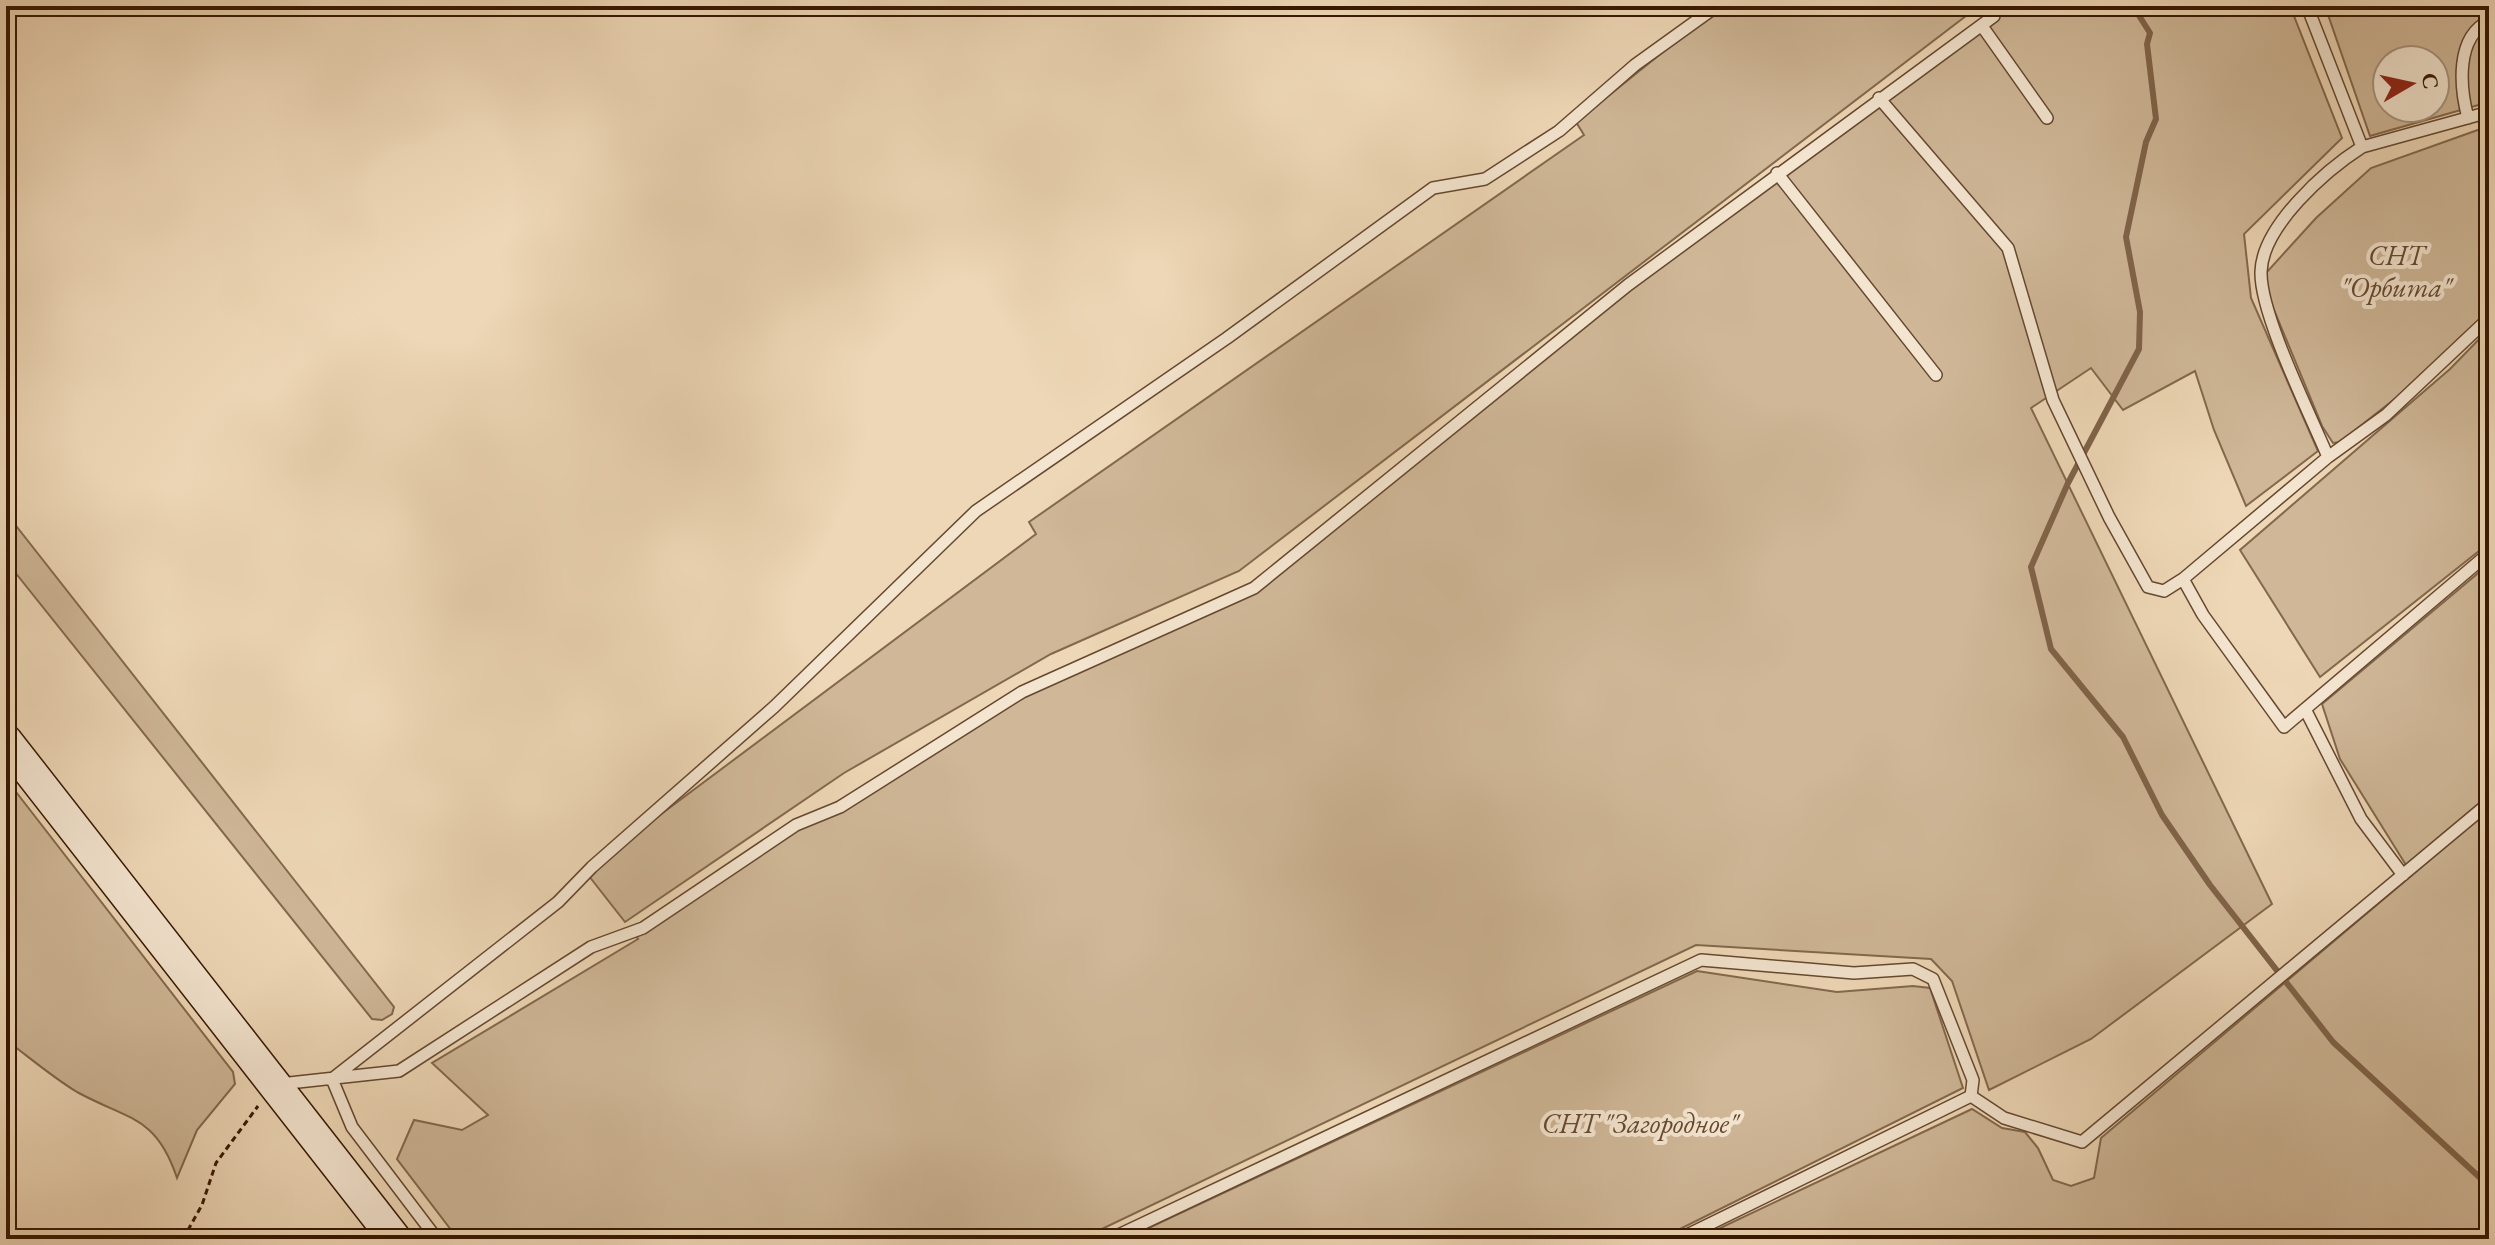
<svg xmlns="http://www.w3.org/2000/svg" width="2495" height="1245" font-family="'EB Garamond',serif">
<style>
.green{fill:#cfb797;stroke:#83684c;stroke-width:2;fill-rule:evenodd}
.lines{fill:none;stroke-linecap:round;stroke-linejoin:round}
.stream{stroke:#806449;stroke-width:6}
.lane-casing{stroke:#65482f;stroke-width:14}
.secondary-casing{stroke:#371802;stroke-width:35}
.path{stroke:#371802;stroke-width:3;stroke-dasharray:6 4;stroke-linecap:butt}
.lane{stroke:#f4e5d0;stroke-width:11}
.secondary{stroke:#f4e5d0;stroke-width:32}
.labels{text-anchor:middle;stroke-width:8;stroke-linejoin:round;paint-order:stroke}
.park-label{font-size:28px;font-style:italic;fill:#65482f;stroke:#f4e5d0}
</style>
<rect width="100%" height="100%" fill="#eed7b6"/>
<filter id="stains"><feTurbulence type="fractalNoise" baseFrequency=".0025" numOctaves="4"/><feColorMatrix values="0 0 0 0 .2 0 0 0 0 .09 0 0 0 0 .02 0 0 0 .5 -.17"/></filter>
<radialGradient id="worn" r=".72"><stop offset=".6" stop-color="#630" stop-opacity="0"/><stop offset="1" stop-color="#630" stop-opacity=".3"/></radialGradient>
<path class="green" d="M1720,6H1979L1239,571L1051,654L844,773L625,922L585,871L1036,534L1029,522L1584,135L1576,122Z
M2012,6H2290L2342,138L2244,234L2251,298L2318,451L2246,506L2214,430L2195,371L2123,410L2091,368L2031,408L2272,904L2091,1039L1989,1090L1952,981L1931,959L1696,945L1081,1239H458L397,1159L414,1120L462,1130L488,1115L432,1063L638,939L631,929L761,843L848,796L953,731L1250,590L1448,425Z
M2325,6H2489V102L2370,136ZM2387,60H2435V108H2387Z
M2489,126V311L2406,390L2340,442L2333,443L2322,426L2267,293L2266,273L2316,218L2371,168Z
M2489,329V543L2320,677L2240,550L2450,369Z
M6,513L394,1007L392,1014L382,1020L372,1019L6,561Z
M2489,564V795L2406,865L2340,759L2322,704Z
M6,779L233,1072L235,1084L197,1130L177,1178C156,1115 128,1120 77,1092C52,1077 29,1057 6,1040Z
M2489,810V1239H1697L1972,1109L2002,1128L2025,1132L2038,1148L2053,1180L2071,1186L2094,1178L2101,1138Z
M1697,971L1837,992L1913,986L1930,988L1963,1088L1660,1239H1125Z"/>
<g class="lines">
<path class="stream" d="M2133,6L2150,33L2147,44L2156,119L2146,142L2126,237L2140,312L2139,349L2068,483L2031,567L2051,649L2123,737L2162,815L2210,885L2333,1042L2489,1186"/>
<defs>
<path id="lane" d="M2307,6L2362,147C2326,170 2262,226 2261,272C2260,314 2310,414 2328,457
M1982,26L2047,118
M1879,98L2008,248L2053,400L2109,517L2148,587L2164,591L2183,579
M2468,118C2460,88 2455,37 2489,21
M2362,147L2489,112
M1777,173L1936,375
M2489,318L2386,415L2328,457L2183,579L2203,615L2284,727L2489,553
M2305,709L2361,819L2403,875
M280,1084L399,1071L591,947L643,928L796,825L840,807L1022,692L1254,588L1628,285L1994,16
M1971,1096L2004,1118L2082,1142L2489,803
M437,1239L352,1127L332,1079L558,902L592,867L774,707L976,511L1227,338L1433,188L1485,179L1559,131L1635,65L1717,6
M1110,1239L1701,960L1854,973L1913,969L1933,979L1973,1080L1971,1096L1679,1239"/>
<path id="secondary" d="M6,741L395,1239"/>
</defs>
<use href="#lane" class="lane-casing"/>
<use href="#secondary" class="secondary-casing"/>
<path class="path" d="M183,1239L202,1205L216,1163L258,1106"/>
<use href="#lane" class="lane"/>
<use href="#secondary" class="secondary"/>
</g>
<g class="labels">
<g class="park-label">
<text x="2396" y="265">CНТ<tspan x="2396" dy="32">"Орбита"</tspan></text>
<text x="1640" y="1133">СНТ "Загородное"</text>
</g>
</g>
<rect width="2495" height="1245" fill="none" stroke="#eed7b6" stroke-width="32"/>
<rect x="8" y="8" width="2479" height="1229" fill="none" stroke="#371802" stroke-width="4"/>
<rect x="16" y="16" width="2463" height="1213" fill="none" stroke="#371802" stroke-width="2"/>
<g transform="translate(2411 84) rotate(81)"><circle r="38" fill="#f4e5d0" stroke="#a8937e" stroke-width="2"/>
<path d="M0-6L14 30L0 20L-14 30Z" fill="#8f2418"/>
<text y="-12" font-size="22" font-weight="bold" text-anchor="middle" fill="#371802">С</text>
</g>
<rect width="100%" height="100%" filter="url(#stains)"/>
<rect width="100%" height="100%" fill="url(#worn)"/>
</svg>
